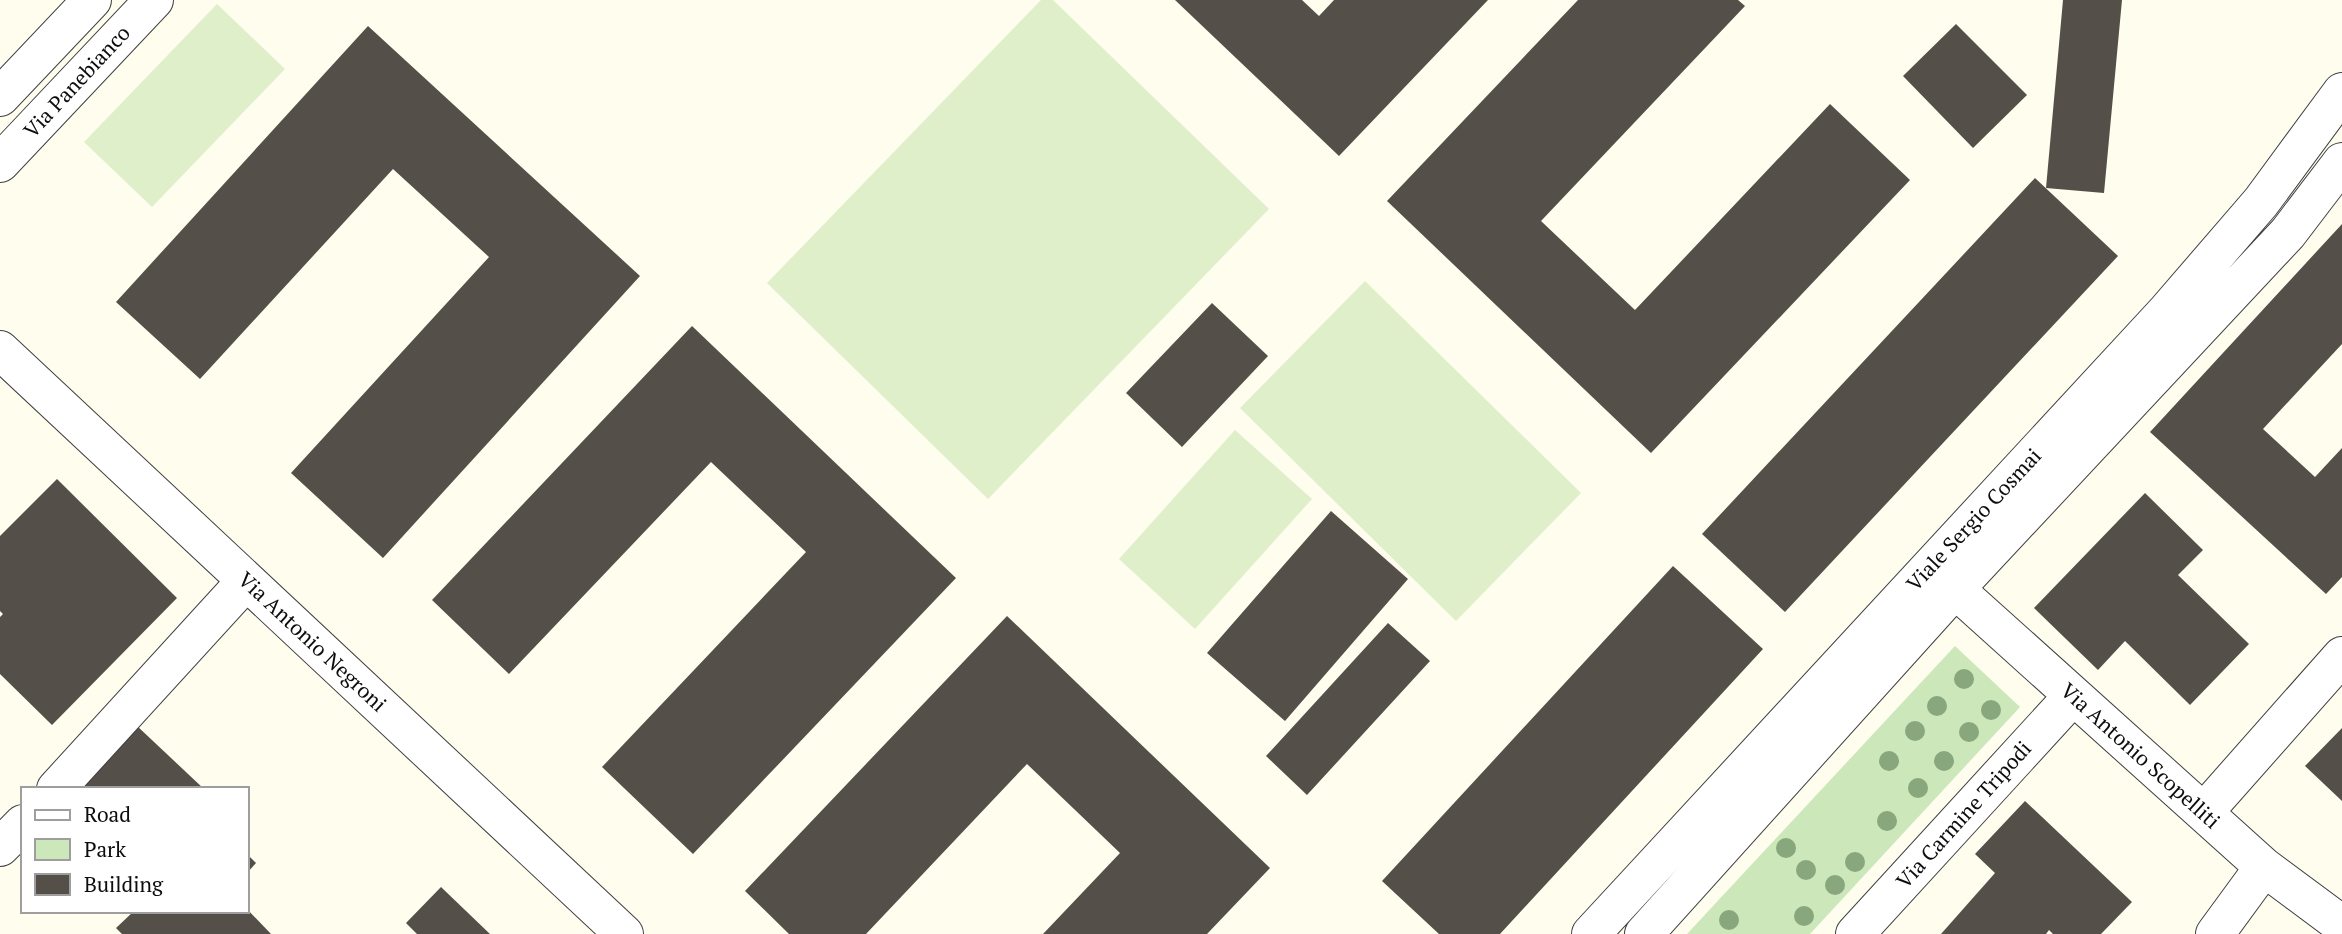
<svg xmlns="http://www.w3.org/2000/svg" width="2342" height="934" font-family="'PT Serif',serif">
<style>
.green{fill:#cce7b9}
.pitch{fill:#deefca}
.building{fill:#554f4a}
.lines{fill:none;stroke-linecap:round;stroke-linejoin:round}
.minor-casing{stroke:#404040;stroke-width:40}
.tertiary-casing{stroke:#404040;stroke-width:40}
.minor{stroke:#fff;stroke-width:38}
.tertiary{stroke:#fff;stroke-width:38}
.tree{fill:#88a77d}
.labels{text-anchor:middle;stroke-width:7;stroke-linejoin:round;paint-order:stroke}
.street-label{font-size:21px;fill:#0d0d0d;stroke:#fff}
</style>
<rect width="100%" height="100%" fill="#fefdee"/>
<path class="green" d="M1955,646L2020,707L1810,934H1687Z"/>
<path class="pitch" d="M1041,0H1053L1269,209L988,499L767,283Z
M217,4L285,69L152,207L84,142Z
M1365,281L1581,493L1456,621L1240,408Z
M1235,430L1312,499L1195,629L1119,559Z"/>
<path class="building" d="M1175,0H1302L1319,16L1334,0H1488L1339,156Z
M1578,0H1738L1745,6L1541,221L1635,310L1830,104L1910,180L1651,453L1387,201Z
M2063,0H2122L2104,193L2046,188Z
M1956,24L2027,95L1973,148L1903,76Z
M368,26L640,276L383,558L291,473L489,257L393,169L200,379L116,302Z
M2035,178L2118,256L1785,612L1702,534Z
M2342,224V344L2263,429L2315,477L2342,448V577L2326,594L2150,432Z
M1212,303L1268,356L1182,447L1126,393Z
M692,326L956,578L693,854L602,767L806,552L711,462L509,674L432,600Z
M57,479L177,598L52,725L0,674V617L3,614L0,611V536Z
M2145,493L2203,550L2178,575L2249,644L2190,705L2125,641L2098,670L2034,608Z
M1331,511L1408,579L1285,721L1207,653Z
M1673,566L1763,649L1500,934H1439L1382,881Z
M1007,616L1270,868L1207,934H1043L1120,853L1027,764L866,934H789L745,891Z
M1388,623L1430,661L1307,795L1266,756Z
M136,725L204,789H76Z
M2342,728V801L2305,766Z
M2025,801L2132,902L2101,934H2053L2049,930L2046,934H1941L1995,873L1975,854Z
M247,854L256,863L247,873Z
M441,887L490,934H417L406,923Z
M247,909L271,934H122L116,928L134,911H247Z"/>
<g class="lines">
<defs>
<path id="minor" d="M0,350L624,934
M1955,589L2264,867L2215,934
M56,789L246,581
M2204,812L2342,656
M0,847L23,824
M2264,867L2342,925
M1855,934L2072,697"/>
<path id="tertiary" d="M0,97L92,0
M0,163L154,0
M1591,934L2167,311L2261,202L2342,92
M1644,934L1955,589L2288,233L2342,162"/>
</defs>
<use href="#minor" class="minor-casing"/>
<use href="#tertiary" class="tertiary-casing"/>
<use href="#minor" class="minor"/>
<use href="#tertiary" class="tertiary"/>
</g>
<g class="tree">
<circle cx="1964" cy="679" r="10"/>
<circle cx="1937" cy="706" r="10"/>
<circle cx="1991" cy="710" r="10"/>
<circle cx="1915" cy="731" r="10"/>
<circle cx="1969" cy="732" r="10"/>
<circle cx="1889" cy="761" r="10"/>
<circle cx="1944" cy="761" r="10"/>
<circle cx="1918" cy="788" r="10"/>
<circle cx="1887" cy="821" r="10"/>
<circle cx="1786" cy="848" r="10"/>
<circle cx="1855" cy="862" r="10"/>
<circle cx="1806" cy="870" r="10"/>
<circle cx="1835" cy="885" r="10"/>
<circle cx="1804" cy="916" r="10"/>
<circle cx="1729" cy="920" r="10"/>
</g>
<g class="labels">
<g class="street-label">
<text transform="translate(77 82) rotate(-47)" y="7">Via Panebianco</text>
<text transform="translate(1974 520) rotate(-47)" y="7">Viale Sergio Cosmai</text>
<text transform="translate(312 642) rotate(43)" y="7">Via Antonio Negroni</text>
<text transform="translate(2140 756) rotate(42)" y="7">Via Antonio Scopelliti</text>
<text transform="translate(1964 815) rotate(-48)" y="7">Via Carmine Tripodi</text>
</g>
</g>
<rect x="21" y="787" width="228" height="126" fill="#ffffff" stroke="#9e9e9e" stroke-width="2"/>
<rect x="35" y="810" width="35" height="10" fill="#ffffff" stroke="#9e9e9e" stroke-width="2"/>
<text x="84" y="822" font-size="21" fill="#0d0d0d">Road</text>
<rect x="35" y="839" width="35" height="21" fill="#cce7b9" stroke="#9e9e9e" stroke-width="2"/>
<text x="84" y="857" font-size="21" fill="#0d0d0d">Park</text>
<rect x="35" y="874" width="35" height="21" fill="#554f4a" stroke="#9e9e9e" stroke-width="2"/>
<text x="84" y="892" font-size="21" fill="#0d0d0d">Building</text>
</svg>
